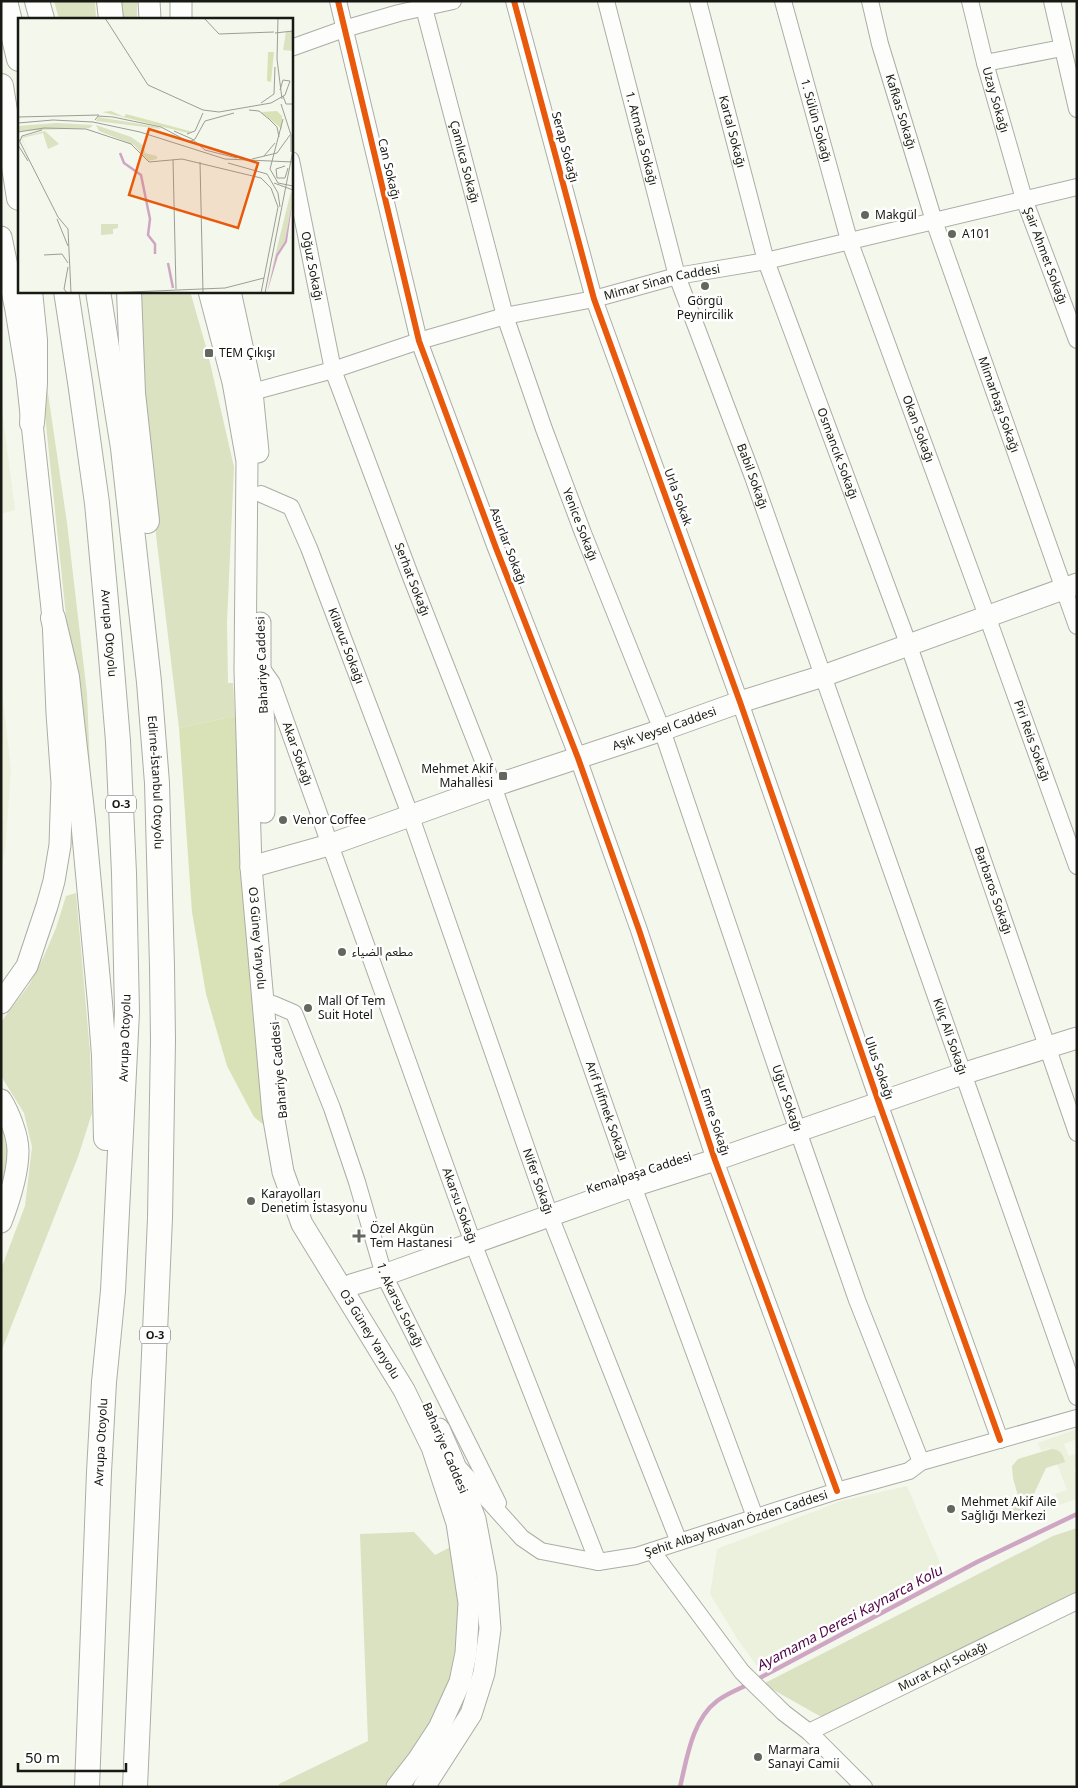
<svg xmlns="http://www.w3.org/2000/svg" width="1078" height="1788" font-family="Georgia,'Noto Sans Arabic',serif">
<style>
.built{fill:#ecf1dd}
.green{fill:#dae2c1}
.forest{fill:#d9e2b6}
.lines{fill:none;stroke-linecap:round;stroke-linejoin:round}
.stream{stroke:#cea6c3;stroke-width:4.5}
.minor-casing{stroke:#abada5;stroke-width:18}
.major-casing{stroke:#abada5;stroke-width:23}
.highway-casing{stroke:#abada5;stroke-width:26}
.minor{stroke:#fdfefc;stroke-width:16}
.major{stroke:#fdfefc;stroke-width:21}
.highway{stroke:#fdfefc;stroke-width:24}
.cycleway-casing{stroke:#fff;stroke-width:9}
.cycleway{stroke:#e8590c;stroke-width:6}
.poi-dot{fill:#64675e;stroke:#fff;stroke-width:2}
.labels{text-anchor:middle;stroke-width:5;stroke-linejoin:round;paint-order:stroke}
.shield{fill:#fff;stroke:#5d5e59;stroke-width:1}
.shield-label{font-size:11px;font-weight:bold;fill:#171912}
.street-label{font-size:12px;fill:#171912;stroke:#fff}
.poi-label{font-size:12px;fill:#171912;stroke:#fff;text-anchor:start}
.water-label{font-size:14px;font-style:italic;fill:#4e0345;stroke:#fff}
.inset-river{fill:none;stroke:#cea6c3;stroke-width:2.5}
.inset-road{fill:none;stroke:#9c9e95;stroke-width:1}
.view{fill:#e8590c;fill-opacity:0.15;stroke:#e8590c;stroke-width:2.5}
.inset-edge{fill:none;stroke:#171912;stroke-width:2.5}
</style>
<rect width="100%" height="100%" fill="#f4f7ec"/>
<path class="built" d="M1,402L15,510L1,514Z
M1,681L11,770L5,851L1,868Z
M1077,1429V1439L1064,1444L1069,1456L1075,1454L1077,1459V1468L1074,1469L1077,1478V1499L1059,1505L1055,1494L1067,1490L1051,1448L1041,1451L1038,1443Z
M907,1486L943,1570L757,1666L738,1640L710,1594L717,1549L841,1501Z"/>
<path class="green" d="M54,1H95L96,19H59Z
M121,1H137V19H122Z
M32,291H33L67,523L87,694L97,939L76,711Z
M138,291H190L208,354L234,467L227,622L228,683H233L235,716L179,728L149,476Z
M76,893L90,1052L92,1113L78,1157L1,1352V1269L25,1206L32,1147L24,1113L1,1076V1022L29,985L44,956L56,928L66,896Z
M1,1124L9,1158L1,1185Z
M1051,1449C1060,1449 1063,1454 1065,1462L1046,1468L1027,1509L1011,1514L1007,1500L1018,1496L1013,1478L1012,1466L1018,1459Z
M1077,1528V1593L825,1719L763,1684L1053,1536Z
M414,1532L435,1555L462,1541L482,1652L467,1704L387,1787H279V1784L368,1741L360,1534Z"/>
<path class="forest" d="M235,716L264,1125L254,1117L227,1066L206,994L192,912L179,728Z"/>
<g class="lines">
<path class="stream" d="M756,1680L977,1562L1077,1514
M680,1787C687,1758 692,1720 717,1701C726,1694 739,1689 749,1684"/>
<defs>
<g id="minor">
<path d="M338,1L419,341L496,548L578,758L639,930L715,1160L837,1491"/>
<path d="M514,1L594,299L740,702L879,1103L1000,1440"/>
<path id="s1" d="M606,1L677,276L753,477L1077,1397"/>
<path id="s2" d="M698,1L766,261L909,646L1077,1133"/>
<path id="s3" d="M783,1L849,240L987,616L1077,866"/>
<path id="s4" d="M870,1L880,44L934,221L1077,626"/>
<path id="s5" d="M970,1L985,63L1024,199L1077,340"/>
<path d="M1052,1L1077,109"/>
<path id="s6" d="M424,8L505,316L544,429L583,533L662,730L798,1131L857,1300L921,1462"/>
<path d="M291,48L344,29L399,13L453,1"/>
<path d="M985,63L1062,48"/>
<path id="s7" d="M291,160L333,370L409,572L493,786L633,1186L755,1517"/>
<path id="s8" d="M252,392L333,370L419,341L505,316L594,299L677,276L766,261L1077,187"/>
<path id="s9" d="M261,494L291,507L309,548L411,817L550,1216L679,1542"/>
<path id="s10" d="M260,666L272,683L473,1243L598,1562"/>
<path id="s11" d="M273,1004L294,1013L332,1108L357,1182L384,1275L498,1503"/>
<path id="s12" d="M459,1468L522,1538L541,1551L598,1562L636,1556L837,1491L909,1471L921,1462L1077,1418"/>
<path d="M652,1551L742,1672L784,1713L809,1732L864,1787"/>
<path id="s13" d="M809,1732L1077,1601"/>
</g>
<g id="major">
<path d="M149,1L150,19"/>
<path d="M181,1V19"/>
<path d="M1,237L16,310L27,377L53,618L57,713L62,783L60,845L54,881L47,906L27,966L1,1003"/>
<path id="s14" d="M209,291L233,382L247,461L245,671L251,867L273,1114L283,1172L302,1224L404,1390L432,1447L457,1523L469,1603L466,1653L460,1682L439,1728L418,1760L397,1787"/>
<path d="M230,291L252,392L258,452"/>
<path d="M260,623V666L264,726V812"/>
<path id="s15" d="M251,867L329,845L493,786L662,730L740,702L823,676L1077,584"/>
<path d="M1,1100C9,1113 18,1136 18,1151C18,1174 9,1201 1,1222"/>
<path d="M351,1285L384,1275L633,1186L715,1160L962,1074L1077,1038"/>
<path d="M424,1787L471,1714L484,1673L490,1629L486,1577L475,1519L453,1461L439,1429"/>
</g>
<g id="highway">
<path d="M5,1L19,59"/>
<path d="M37,1L42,19"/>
<path d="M109,1L111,19"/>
<path d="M1,86L19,198"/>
<path d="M30,291L35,340V383L32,423"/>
<path id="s16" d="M66,291L80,382L97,503L110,645L118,741L124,873L127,1012L113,1291L104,1382L99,1472L87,1787"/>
<path id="s17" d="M98,291L123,448L149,682L157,783L162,966L163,1040L160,1218L135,1787"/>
<path d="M129,291L133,393L147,521"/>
<path d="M53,618L67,677L83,820L100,1003L104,1055L106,1138"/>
</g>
</defs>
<use href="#minor" class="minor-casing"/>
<use href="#major" class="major-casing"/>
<use href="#highway" class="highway-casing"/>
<use href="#minor" class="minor"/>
<use href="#major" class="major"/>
<use href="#highway" class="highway"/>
<defs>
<path id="cycleway" d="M338,1L419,341L496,548L578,758L639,930L715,1160L837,1491
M514,1L594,299L740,702L879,1103L1000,1440"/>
</defs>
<use href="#cycleway" class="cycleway-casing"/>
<use href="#cycleway" class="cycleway"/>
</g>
<g class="poi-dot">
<circle cx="865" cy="215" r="5"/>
<circle cx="952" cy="234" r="5"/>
<circle cx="705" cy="286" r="5"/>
<rect x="204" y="348" width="10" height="10" rx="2.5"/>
<rect x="498" y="771" width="10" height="10" rx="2.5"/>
<circle cx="283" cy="820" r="5"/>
<circle cx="342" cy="952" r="5"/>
<circle cx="308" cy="1008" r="5"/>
<circle cx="251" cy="1201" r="5"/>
<path d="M356.5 1228.5h5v5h5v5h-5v5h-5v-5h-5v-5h5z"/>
<circle cx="951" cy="1509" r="5"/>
<circle cx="758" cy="1757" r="5"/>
</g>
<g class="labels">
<g class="shield">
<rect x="106" y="795.5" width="30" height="17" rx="4"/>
<rect x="140" y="1326.5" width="30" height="17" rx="4"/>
</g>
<g class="shield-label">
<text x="121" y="808">O-3</text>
<text x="155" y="1339">O-3</text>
</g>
<g class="street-label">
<text dy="4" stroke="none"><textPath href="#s5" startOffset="102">Uzay Sokağı</textPath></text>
<text dy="4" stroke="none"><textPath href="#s4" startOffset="115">Kafkas Sokağı</textPath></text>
<text dy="4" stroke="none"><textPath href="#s3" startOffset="124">1. Sülün Sokağı</textPath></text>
<text dy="4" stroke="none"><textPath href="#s2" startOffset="135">Kartal Sokağı</textPath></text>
<text dy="4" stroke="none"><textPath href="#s1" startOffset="142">1. Atmaca Sokağı</textPath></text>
<text transform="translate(565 147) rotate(75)" y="4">Serap Sokağı</text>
<text dy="4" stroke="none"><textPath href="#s6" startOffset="159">Çamlıca Sokağı</textPath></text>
<text transform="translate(389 169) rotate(77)" y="4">Can Sokağı</text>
<text dy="4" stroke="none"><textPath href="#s5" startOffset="266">Şair Ahmet Sokağı</textPath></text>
<text dy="4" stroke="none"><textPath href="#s7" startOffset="108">Oğuz Sokağı</textPath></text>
<text dy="4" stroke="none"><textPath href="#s8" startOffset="425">Mimar Sinan Caddesi</textPath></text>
<text dy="4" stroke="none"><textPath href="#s4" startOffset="424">Mimarbaşı Sokağı</textPath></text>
<text dy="4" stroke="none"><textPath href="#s3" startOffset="449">Okan Sokağı</textPath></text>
<text dy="4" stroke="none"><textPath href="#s2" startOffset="474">Osmancık Sokağı</textPath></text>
<text dy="4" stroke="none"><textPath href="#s1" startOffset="498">Babil Sokağı</textPath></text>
<text transform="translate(678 497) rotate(70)" y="4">Urla Sokak</text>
<text dy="4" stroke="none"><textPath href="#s6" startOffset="540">Yenice Sokağı</textPath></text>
<text transform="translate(508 546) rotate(69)" y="4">Asurlar Sokağı</text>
<text dy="4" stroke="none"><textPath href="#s7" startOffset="438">Serhat Sokağı</textPath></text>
<text dy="4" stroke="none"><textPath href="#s16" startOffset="345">Avrupa Otoyolu</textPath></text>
<text dy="4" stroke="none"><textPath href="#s9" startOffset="182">Kilavuz Sokağı</textPath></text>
<text transform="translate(262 665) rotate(-92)" y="4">Bahariye Caddesi</text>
<text dy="4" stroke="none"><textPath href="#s15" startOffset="436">Aşık Veysel Caddesi</textPath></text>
<text dy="4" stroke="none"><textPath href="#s3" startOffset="781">Piri Reis Sokağı</textPath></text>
<text dy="4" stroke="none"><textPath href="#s10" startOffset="96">Akar Sokağı</textPath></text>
<text dy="4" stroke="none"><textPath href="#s17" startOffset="495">Edirne-İstanbul Otoyolu</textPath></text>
<text dy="4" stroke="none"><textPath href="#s2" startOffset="938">Barbaros Sokağı</textPath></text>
<text dy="4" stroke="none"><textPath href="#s14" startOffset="652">O3 Güney Yanyolu</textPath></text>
<text dy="4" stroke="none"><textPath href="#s1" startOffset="1092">Kılıç Ali Sokağı</textPath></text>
<text transform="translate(125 1038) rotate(-88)" y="4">Avrupa Otoyolu</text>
<text transform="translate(879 1068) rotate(71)" y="4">Ulus Sokağı</text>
<text transform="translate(279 1070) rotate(-95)" y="4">Bahariye Caddesi</text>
<text dy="4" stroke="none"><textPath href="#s6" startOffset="1150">Uğur Sokağı</textPath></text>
<text dy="4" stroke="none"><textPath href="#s7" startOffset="1004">Arif Hifmek Sokağı</textPath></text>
<text transform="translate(715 1122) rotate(72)" y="4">Emre Sokağı</text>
<text transform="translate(639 1173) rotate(-18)" y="4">Kemalpaşa Caddesi</text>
<text dy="4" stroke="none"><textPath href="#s9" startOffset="751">Nifer Sokağı</textPath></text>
<text dy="4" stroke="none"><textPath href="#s10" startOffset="576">Akarsu Sokağı</textPath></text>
<text dy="4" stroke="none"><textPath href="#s11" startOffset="334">1. Akarsu Sokağı</textPath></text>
<text dy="4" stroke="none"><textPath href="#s14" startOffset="1072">O3 Güney Yanyolu</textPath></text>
<text transform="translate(101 1442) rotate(-87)" y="4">Avrupa Otoyolu</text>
<text transform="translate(445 1448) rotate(67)" y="4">Bahariye Caddesi</text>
<text dy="4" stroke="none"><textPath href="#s12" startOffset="319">Şehit Albay Rıdvan Özden Caddesi</textPath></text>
<text dy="4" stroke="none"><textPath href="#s13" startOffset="149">Murat Açıl Sokağı</textPath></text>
</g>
<g class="poi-label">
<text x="875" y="219">Makgül</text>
<text x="962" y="238">A101</text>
<text x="705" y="305" text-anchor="middle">Görgü<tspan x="705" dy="14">Peynircilik</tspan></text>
<text x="219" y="357">TEM Çıkışı</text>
<text x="493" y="773" text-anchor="end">Mehmet Akif<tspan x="493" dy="14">Mahallesi</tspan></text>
<text x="293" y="824">Venor Coffee</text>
<text x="352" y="956">مطعم الضياء</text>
<text x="318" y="1005">Mall Of Tem<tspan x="318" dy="14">Suit Hotel</tspan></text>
<text x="261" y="1198">Karayolları<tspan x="261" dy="14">Denetim İstasyonu</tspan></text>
<text x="370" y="1233">Özel Akgün<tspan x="370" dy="14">Tem Hastanesi</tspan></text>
<text x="961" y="1506">Mehmet Akif Aile<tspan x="961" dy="14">Sağlığı Merkezi</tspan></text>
<text x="768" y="1754">Marmara<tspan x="768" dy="14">Sanayi Camii</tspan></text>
</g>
<g class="water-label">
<text transform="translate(849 1618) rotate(-28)" y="5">Ayamama Deresi Kaynarca Kolu</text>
</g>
</g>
<g transform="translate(18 18)">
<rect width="275" height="275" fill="#f4f7ec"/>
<path d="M275,13V33L265,32L268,14ZM80,99L140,109L143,111L78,103ZM38,105L75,107L72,110L0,113V108ZM78,107L113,119L126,128L127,135L139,138V141L130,143L116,127L81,113ZM27,113L41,126L30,131L25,115L4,120L12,139L3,119ZM273,173L275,180L267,223L258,237L248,275ZM83,206H100V210L95,211V216L83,217Z" fill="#dae2c1"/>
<path d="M250,34H256L253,64L249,63ZM93,93L106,99L108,96L175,114L170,115L84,94ZM259,93L264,98V111L243,94Z" fill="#d9e2b6"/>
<path d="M275,180L269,224L260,238L249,275L258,237L267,223Z" fill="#cea6c3"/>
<path class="inset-river" d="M102,135L106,145L123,157L132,201L130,217L137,226V236M150,245L155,270"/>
<path class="inset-road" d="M87,0L130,67L185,92L201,94L253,85L267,77L272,63L265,62L262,72M186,0L201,16L256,14M260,0L259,41L264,81M257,15L275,13M265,78L268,86H275M243,85L256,76L257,49M263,86L273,117V134M231,92L241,93L251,101M0,99L81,97M250,100L259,109L261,119M265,101L252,151L260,165L275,168M77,102L80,98L95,99L143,109L171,124L177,121L187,103L216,95M0,105L35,102L75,104L122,114L207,141L275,144M156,113L174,121L187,132L219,140M0,114L26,110L68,111L113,126L131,144L164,141L243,160L253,170L260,189L243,275M169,116L177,113L185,95M0,120L40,199L50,211L53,275M2,123L4,118L24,112M0,127L10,143M246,138L257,125M234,141L259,135L272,117M155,142L158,271M182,144L185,275M210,145L249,156L260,175L262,189M267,148L258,151L259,160H267L270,150M256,165L275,172M39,201L50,228M26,237L44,236L50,245M49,275L46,271L50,249M89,275L207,270L246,260M247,275L275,132"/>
<path class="view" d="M131,111L240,145L220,210L111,177Z"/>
<rect width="275" height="275" class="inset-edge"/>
</g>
<rect width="1078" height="1788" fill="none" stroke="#171912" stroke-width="5"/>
<path d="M18 1763v8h108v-8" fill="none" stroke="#171912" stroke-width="2.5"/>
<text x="25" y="1763" font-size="15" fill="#171912" stroke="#ffffff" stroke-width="4" paint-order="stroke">50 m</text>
</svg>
